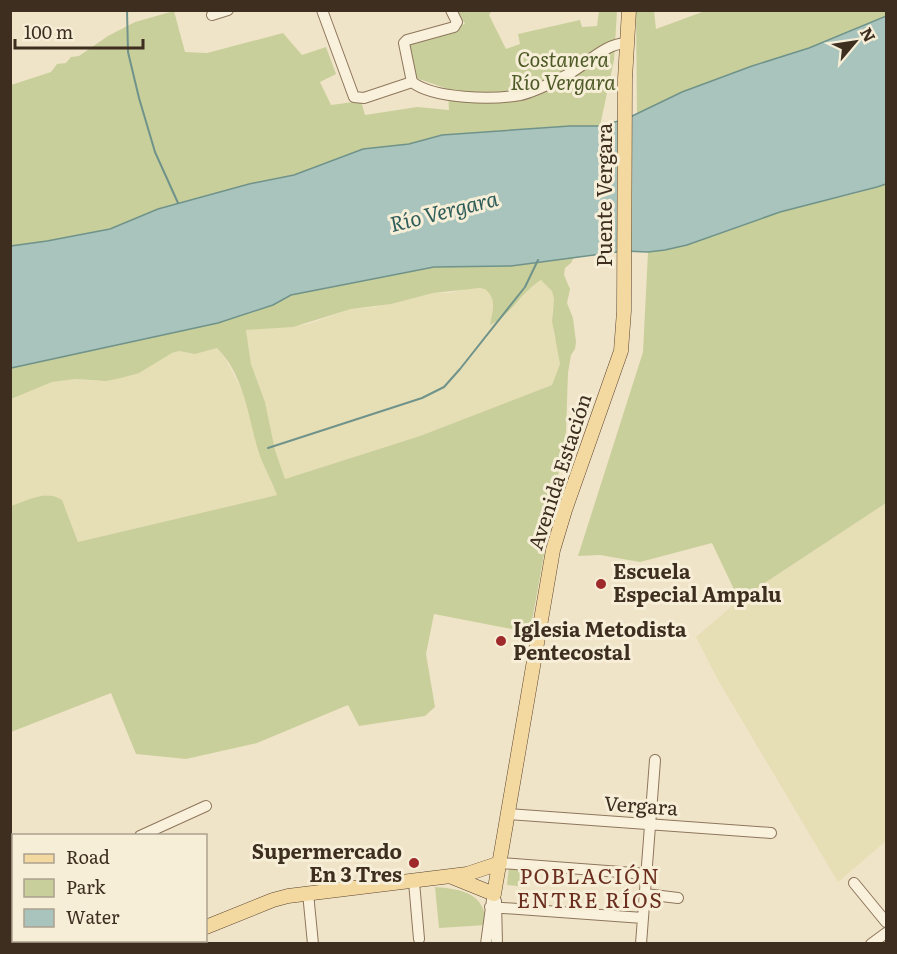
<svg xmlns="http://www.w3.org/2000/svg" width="897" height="954" font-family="Literata,serif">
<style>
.farmland{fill:#e6deb5}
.green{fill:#c9cf9b;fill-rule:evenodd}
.water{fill:#a9c4bc;stroke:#6f938a;stroke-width:1.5}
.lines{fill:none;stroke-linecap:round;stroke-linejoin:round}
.stream{stroke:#6f938a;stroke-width:2}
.minor-casing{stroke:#8d765c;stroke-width:12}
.major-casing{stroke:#5b4430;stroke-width:15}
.minor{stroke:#faf1dc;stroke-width:10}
.major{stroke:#f3d9a0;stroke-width:14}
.poi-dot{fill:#9e2a2b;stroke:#f7eed8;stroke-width:2}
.labels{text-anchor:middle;stroke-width:6;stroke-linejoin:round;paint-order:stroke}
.park-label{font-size:20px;font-style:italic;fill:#4d5a26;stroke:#f7eed8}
.street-label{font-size:20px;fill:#3d2e20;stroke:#f7eed8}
.poi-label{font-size:20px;font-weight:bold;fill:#3d2e20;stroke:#f7eed8;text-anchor:start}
.water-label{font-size:21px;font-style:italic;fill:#2f5d5a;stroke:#f7eed8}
.neighbourhood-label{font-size:21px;letter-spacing:1.5px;fill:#6b2e1e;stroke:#f7eed8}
</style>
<rect width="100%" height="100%" fill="#f0e4c8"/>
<path class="farmland" d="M541,280L552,291L554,299L552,313L554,337L558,345L560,364L552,385L420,436L285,479L275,450L265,402L251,364L246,330L261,328H277L308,324L351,309L375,307L433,293H450L465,289L485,288L491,294L494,301L491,318L508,313L534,284Z
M217,348L223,354L245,396L261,458L277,495L78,542L62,500L58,497L47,495L11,506V399L52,382L75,379L98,381L121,378L139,372L172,353L179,351L195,354Z
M886,503V841L838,882L718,680L696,637L739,600Z"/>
<path class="green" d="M886,10V16L809,48L752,66L682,92L637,114L636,11H654L656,29L705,11Z
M174,11L185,52L207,53L283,33L302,55L326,47L336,74L320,82L331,105L361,101L365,115L417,107L449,110L448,89L413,77L407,45L418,36L465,24L458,11H490L491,12L489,15L506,49L520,44L518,34L580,20L582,27L597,26L599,11H617L614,60L600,126H570L442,135L409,144L363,149L294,175L249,184L158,209L110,229L47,241L11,246V85L51,72L57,64L66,63L71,57L79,56L108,36L135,22Z
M886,184V503L739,600L712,543L640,562L600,555L578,556L643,352L648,252C694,247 736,226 780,212C815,201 852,197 886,184Z
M574,257L571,263L565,268L564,275L570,289L567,303L573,318L576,342L575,349L571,355L568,373L566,432L532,621L527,632L434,614L426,654L435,707L425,716L359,726L348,705L257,743L186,759L136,754L111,693L11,732V506C26,501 47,489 62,500L78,542L277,495C272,482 265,469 260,456C248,420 246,377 217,348L195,354L179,351L172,353L139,373L121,378L106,381L75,379L52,382L11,399V368L218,323L273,305L291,295L415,270L434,267L511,266ZM541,280L552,291L554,299L552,321L560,364L552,385L420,436L285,479L275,450L265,402L251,364L246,330L293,327L351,309L391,304L433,293L480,288L485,289C498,300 492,311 490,325C512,315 521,292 541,280Z
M509,867L527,869L526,887L507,885Z
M435,887C460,889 486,892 486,925L439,928Z"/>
<path class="water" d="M886,16V184L877,187L780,212L687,245L665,250L648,252L624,251L511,266L434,267L291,295L273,305L218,323L11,368V246L47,241L110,229L158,209L249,184L294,175L363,149L409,144L442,135L570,126H600L626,119L682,92L752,66L809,48Z"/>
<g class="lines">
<path class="stream" d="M127,10L128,52L139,98L155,152L178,203
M268,448L422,398L444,387L460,369L525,287L538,260"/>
<defs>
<path id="minor" d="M322,10L354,97L364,98L412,82
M212,15L228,10
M412,82C434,99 493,100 520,95C535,92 553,82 567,75C586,65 605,43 627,43
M412,82L404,43L407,40L454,27L457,22L451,10
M508,814L771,833
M140,836L206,806
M500,863L647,874
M414,882L419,939
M854,883L886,922
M308,893L313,944
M645,894L678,898
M496,901L497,944
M490,907L643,918
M486,944L492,900
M641,944L655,760
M871,944L886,933"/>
<path id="major" d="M452,877L494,894L553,550L565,510L621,351L624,311L625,79L629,10
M206,927L273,900L288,896L467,874L500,863
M167,944L173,940"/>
</defs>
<use href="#minor" class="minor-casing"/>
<use href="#major" class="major-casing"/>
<use href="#minor" class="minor"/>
<use href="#major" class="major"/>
</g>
<g class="poi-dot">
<circle cx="601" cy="584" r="6"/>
<circle cx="501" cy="641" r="6"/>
<circle cx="414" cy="863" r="6"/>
</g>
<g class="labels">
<g class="park-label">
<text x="563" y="67">Costanera<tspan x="563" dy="23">Río Vergara</tspan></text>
</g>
<g class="street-label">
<text transform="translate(605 195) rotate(-90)" y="7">Puente Vergara</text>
<text transform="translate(560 472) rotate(-72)" y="7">Avenida Estación</text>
<text transform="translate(641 806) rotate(4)" y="7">Vergara</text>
</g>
<g class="poi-label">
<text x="613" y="579">Escuela<tspan x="613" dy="23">Especial Ampalu</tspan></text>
<text x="513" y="637">Iglesia Metodista<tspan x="513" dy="23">Pentecostal</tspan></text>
<text x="402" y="859" text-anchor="end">Supermercado<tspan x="402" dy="23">En 3 Tres</tspan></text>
</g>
<g class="water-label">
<text transform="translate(444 212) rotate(-14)" y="7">Río Vergara</text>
</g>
<g class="neighbourhood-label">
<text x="590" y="884">POBLACIÓN<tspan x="590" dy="24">ENTRE RÍOS</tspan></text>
</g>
</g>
<rect width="897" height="954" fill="none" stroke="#3d2e20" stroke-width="24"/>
<rect x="12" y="834" width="195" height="108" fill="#f7eed8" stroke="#ada18e" stroke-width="1.5"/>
<rect x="24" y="854" width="30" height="9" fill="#f3d9a0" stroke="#ada18e" stroke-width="1.5"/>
<text x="66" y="864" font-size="18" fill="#3d2e20">Road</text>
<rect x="24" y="879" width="30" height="18" fill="#c9cf9b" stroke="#ada18e" stroke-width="1.5"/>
<text x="66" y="894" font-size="18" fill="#3d2e20">Park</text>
<rect x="24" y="909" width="30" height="18" fill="#a9c4bc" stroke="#ada18e" stroke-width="1.5"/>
<text x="66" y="924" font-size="18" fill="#3d2e20">Water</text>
<g transform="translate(855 42) rotate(61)" stroke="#f7eed8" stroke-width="4.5" paint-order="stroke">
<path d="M0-4.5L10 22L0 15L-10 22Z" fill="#3d2e20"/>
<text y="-9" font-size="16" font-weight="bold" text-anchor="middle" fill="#3d2e20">N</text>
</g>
<path d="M15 39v9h128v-9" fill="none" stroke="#3d2e20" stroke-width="3"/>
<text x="24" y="39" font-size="18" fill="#3d2e20" stroke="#f7eed8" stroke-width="4.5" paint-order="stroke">100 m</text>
</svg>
